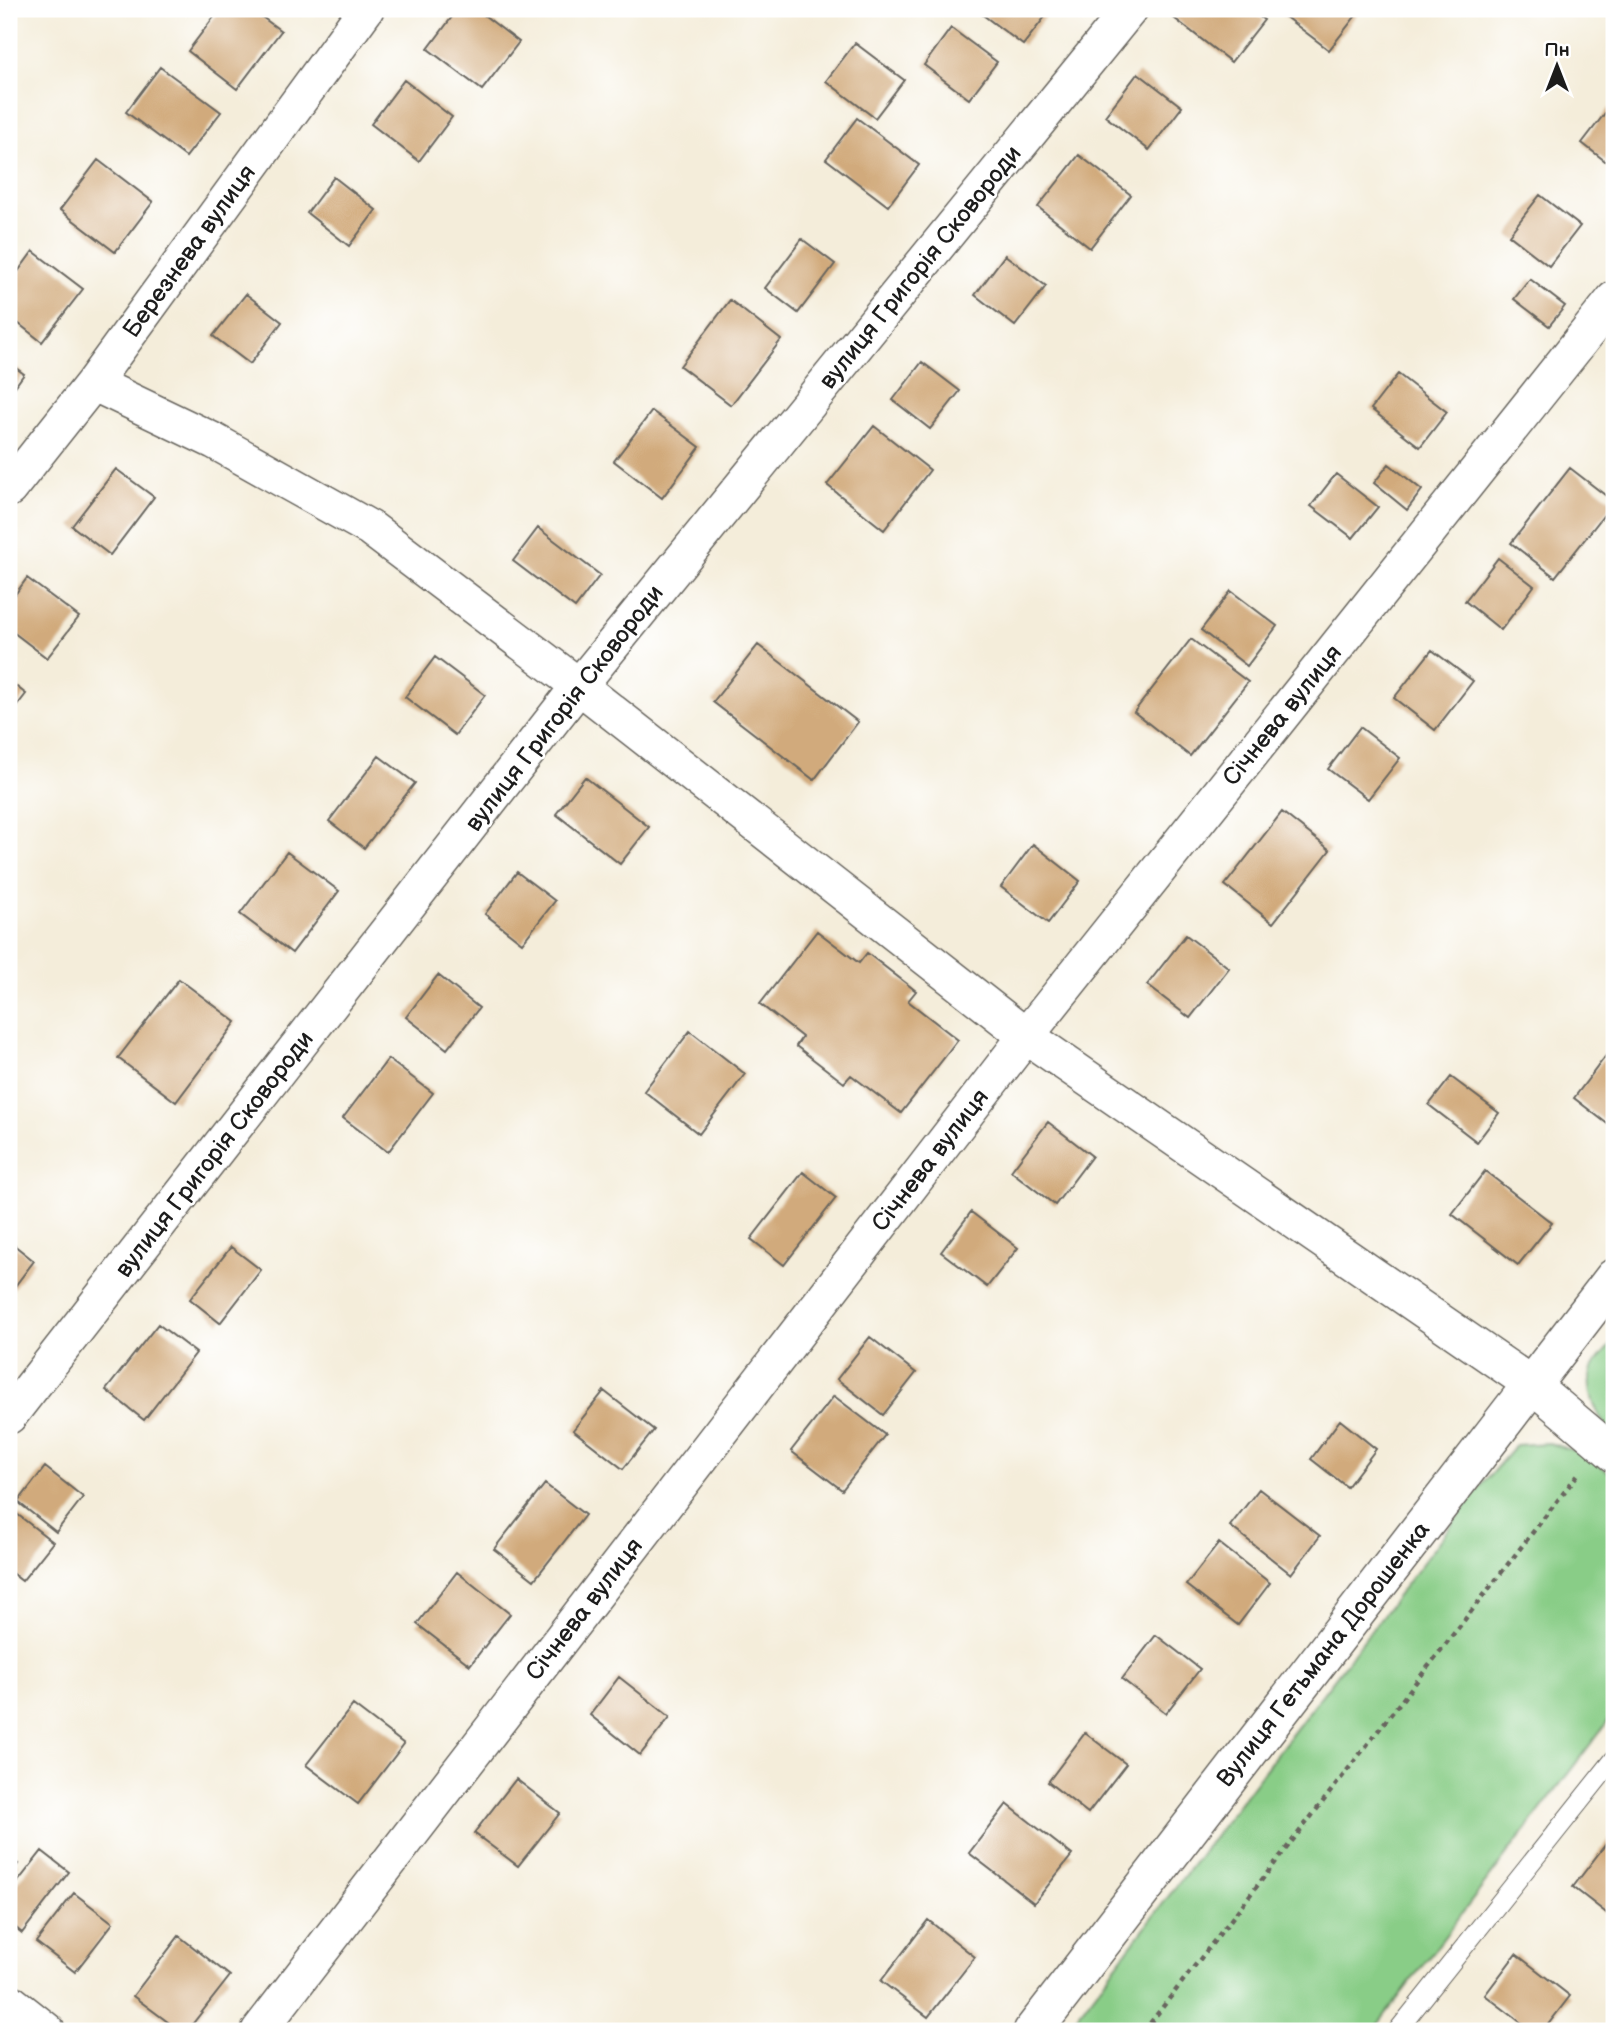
<svg xmlns="http://www.w3.org/2000/svg" width="1623" height="2040" font-family="'Balsamiq Sans',sans-serif">
<style>
.green{fill:#89cd87;stroke:#527452;stroke-width:2}
.building{fill:#d1aa7c}
.lines{fill:none;stroke-linecap:round;stroke-linejoin:round}
.lane-casing{stroke:#68655e;stroke-width:20}
.street-casing{stroke:#68655e;stroke-width:38}
.secondary-casing{stroke:#68655e;stroke-width:41}
.path{stroke:#68655e;stroke-width:4.5;stroke-dasharray:5 5;stroke-linecap:butt}
.lane{stroke:#fff;stroke-width:18}
.street{stroke:#fff;stroke-width:35}
.secondary{stroke:#fff;stroke-width:38}
.labels{text-anchor:middle;stroke-width:5;stroke-linejoin:round;paint-order:stroke}
.street-label{font-size:24px;fill:#1c1c1c;stroke:#fff}
</style>
<rect width="100%" height="100%" fill="#fff"/>
<filter id="ink" filterUnits="userSpaceOnUse"><feTurbulence type="fractalNoise" baseFrequency=".0143" numOctaves="2"/><feDisplacementMap in="SourceGraphic" scale="14" xChannelSelector="R" yChannelSelector="G"/><feConvolveMatrix kernelMatrix="1 2 1 2 8 2 1 2 1" color-interpolation-filters="sRGB"/></filter>
<filter id="wash" filterUnits="userSpaceOnUse"><feTurbulence type="fractalNoise" baseFrequency=".00686" numOctaves="4" result="noise"/><feDisplacementMap in="SourceGraphic" scale="28" xChannelSelector="R" yChannelSelector="G"/><feGaussianBlur stdDeviation="1.57" result="paint"/><feColorMatrix in="noise" values="0 0 0 0 0 0 0 0 0 0 0 0 0 0 0 0 0 1.4 0 .05"/><feComposite in="paint" operator="in"/></filter>
<g filter="url(#wash)">
<rect width="100%" height="100%" fill="#f4edda"/>
<path class="green" d="M1614,1341V1437C1600,1421 1585,1394 1591,1372C1594,1361 1607,1350 1614,1341Z
M1549,1443L1585,1454L1614,1476V1713L1373,2031H1066L1484,1482L1516,1445Z"/>
<g id="blocks">
<path class="building" d="M220,9H251L281,31L237,89L188,51Z
M458,9H476L519,42L482,90L428,49Z
M975,9H1051L1023,45Z
M1182,9H1249L1264,20L1231,62L1174,18Z
M1275,9H1361L1329,50Z
M951,28L997,62L969,99L924,65Z
M855,43L904,80L875,118L826,81Z
M160,67L221,112L186,157L126,112Z
M1138,73L1182,107L1149,150L1105,116Z
M404,80L452,117L419,161L371,124Z
M1609,108L1614,112V168L1582,143Z
M857,118L919,165L888,206L826,159Z
M1079,155L1131,195L1090,248L1038,207Z
M98,160L153,202L115,252L60,210Z
M334,177L376,210L349,246L307,213Z
M1540,195L1580,226L1549,266L1509,235Z
M802,239L835,264L798,313L765,288Z
M33,251L83,289L42,342L9,316V284Z
M1005,255L1046,286L1015,326L975,295Z
M1530,279L1565,306L1549,326L1514,299Z
M246,294L282,322L250,364L213,336Z
M730,300L781,340L731,405L680,366Z
M922,362L960,391L930,429L893,400Z
M9,363L24,374L9,395Z
M1398,374L1447,412L1420,447L1371,409Z
M652,411L700,447L662,498L614,461Z
M874,426L930,470L884,530L827,485Z
M1389,464L1422,490L1407,510L1374,483Z
M1570,468L1614,502L1555,577L1511,543Z
M116,469L154,497L110,555L72,526Z
M1336,474L1378,507L1353,538L1311,506Z
M538,528L600,575L575,608L513,561Z
M1498,558L1534,586L1501,630L1465,601Z
M27,578L79,617L47,658L9,629V603Z
M1231,591L1277,626L1247,666L1201,630Z
M1191,639L1248,682L1190,756L1134,712Z
M758,645L858,722L814,780L713,702Z
M1432,650L1473,681L1435,730L1394,698Z
M435,657L485,695L455,735L405,697Z
M9,681L26,694L9,716Z
M1360,727L1400,758L1368,799L1328,769Z
M379,756L415,783L364,848L329,821Z
M585,777L649,827L620,864L556,814Z
M1282,812L1330,850L1273,923L1225,885Z
M1033,844L1080,881L1048,923L1001,887Z
M287,852L339,891L292,953L240,914Z
M517,872L555,901L522,943L485,914Z
M817,931L859,963L867,953L916,991L908,1001L958,1040L901,1113L851,1075L844,1083L796,1046L802,1037L760,1004Z
M1186,935L1229,968L1190,1018L1147,985Z
M438,975L479,1008L447,1049L406,1017Z
M179,979L236,1022L176,1102L118,1058Z
M690,1031L745,1074L699,1134L644,1091Z
M1608,1053L1614,1058V1129L1574,1098Z
M388,1059L433,1093L388,1152L343,1118Z
M1451,1077L1499,1113L1477,1142L1429,1105Z
M1048,1122L1092,1156L1055,1205L1011,1171Z
M1485,1171L1552,1223L1518,1265L1452,1214Z
M803,1172L836,1198L784,1265L751,1239Z
M971,1212L1018,1248L987,1287L941,1252Z
M9,1241L34,1261L9,1294Z
M231,1247L261,1270L220,1323L190,1299Z
M158,1324L196,1353L144,1420L106,1390Z
M870,1337L916,1373L883,1415L837,1379Z
M604,1391L654,1430L623,1469L573,1430Z
M834,1396L885,1435L842,1490L791,1451Z
M1340,1420L1376,1449L1347,1487L1311,1459Z
M45,1467L83,1497L56,1532L18,1502Z
M545,1484L585,1515L534,1580L494,1549Z
M1259,1489L1320,1536L1291,1574L1230,1526Z
M13,1511L53,1542L22,1581L9,1571V1516Z
M1219,1543L1270,1583L1238,1625L1186,1585Z
M457,1572L510,1614L470,1665L417,1624Z
M1156,1635L1200,1669L1166,1713L1122,1679Z
M619,1677L670,1717L640,1755L590,1715Z
M353,1705L404,1744L358,1804L306,1765Z
M1085,1733L1126,1764L1088,1813L1048,1782Z
M516,1779L560,1813L518,1866L474,1833Z
M1007,1804L1072,1855L1034,1903L969,1853Z
M1612,1836L1614,1839V1919L1573,1887Z
M42,1851L69,1872L22,1933L9,1922V1893Z
M9,1857L18,1864L9,1876Z
M74,1893L113,1923L75,1972L36,1942Z
M928,1920L975,1957L928,2017L881,1981Z
M179,1936L230,1976L187,2031H180L133,1996Z
M1516,1954L1570,1996L1543,2031H1532L1485,1995Z"/>
</g>
</g>
<g filter="url(#ink)">
<use href="#blocks" fill-opacity="0" stroke="#68655e" stroke-width="2"/>
<g class="lines">
<defs>
<path id="lane" d="M1397,2031L1614,1759"/>
<path id="street" d="M93,383L214,441L370,528L579,686L1026,1036L1531,1384L1614,1454
M9,489L93,383L366,9
M9,1416L579,686L1130,9
M9,2001L47,2031
M259,2031L1026,1036L1614,299"/>
<path id="secondary" d="M1033,2031L1614,1278"/>
</defs>
<use href="#lane" class="lane-casing"/>
<use href="#street" class="street-casing"/>
<use href="#secondary" class="secondary-casing"/>
<path class="path" d="M1144,2031L1579,1473"/>
<use href="#lane" class="lane"/>
<use href="#street" class="street"/>
<use href="#secondary" class="secondary"/>
</g>
</g>
<g class="labels">
<g class="street-label">
<text transform="translate(189 251) rotate(-54)" y="8">Березнева вулиця</text>
<text transform="translate(920 267) rotate(-51)" y="8">вулиця Григорія Сковороди</text>
<text transform="translate(564 708) rotate(-52)" y="8">вулиця Григорія Сковороди</text>
<text transform="translate(1282 715) rotate(-51)" y="8">Січнева вулиця</text>
<text transform="translate(214 1154) rotate(-52)" y="8">вулиця Григорія Сковороди</text>
<text transform="translate(930 1160) rotate(-52)" y="8">Січнева вулиця</text>
<text transform="translate(584 1609) rotate(-52)" y="8">Січнева вулиця</text>
<text transform="translate(1323 1654) rotate(-52)" y="8">Вулиця Гетьмана Дорошенка</text>
</g>
</g>
<rect width="1623" height="2040" fill="none" stroke="#fff" stroke-width="35"/>
<g transform="translate(1557 66)" stroke="#ffffff" stroke-width="5" paint-order="stroke">
<path d="M0-5L12 26L0 18L-12 26Z" fill="#1c1c1c"/>
<text y="-10" font-size="19" font-weight="bold" text-anchor="middle" fill="#1c1c1c">Пн</text>
</g>
</svg>
